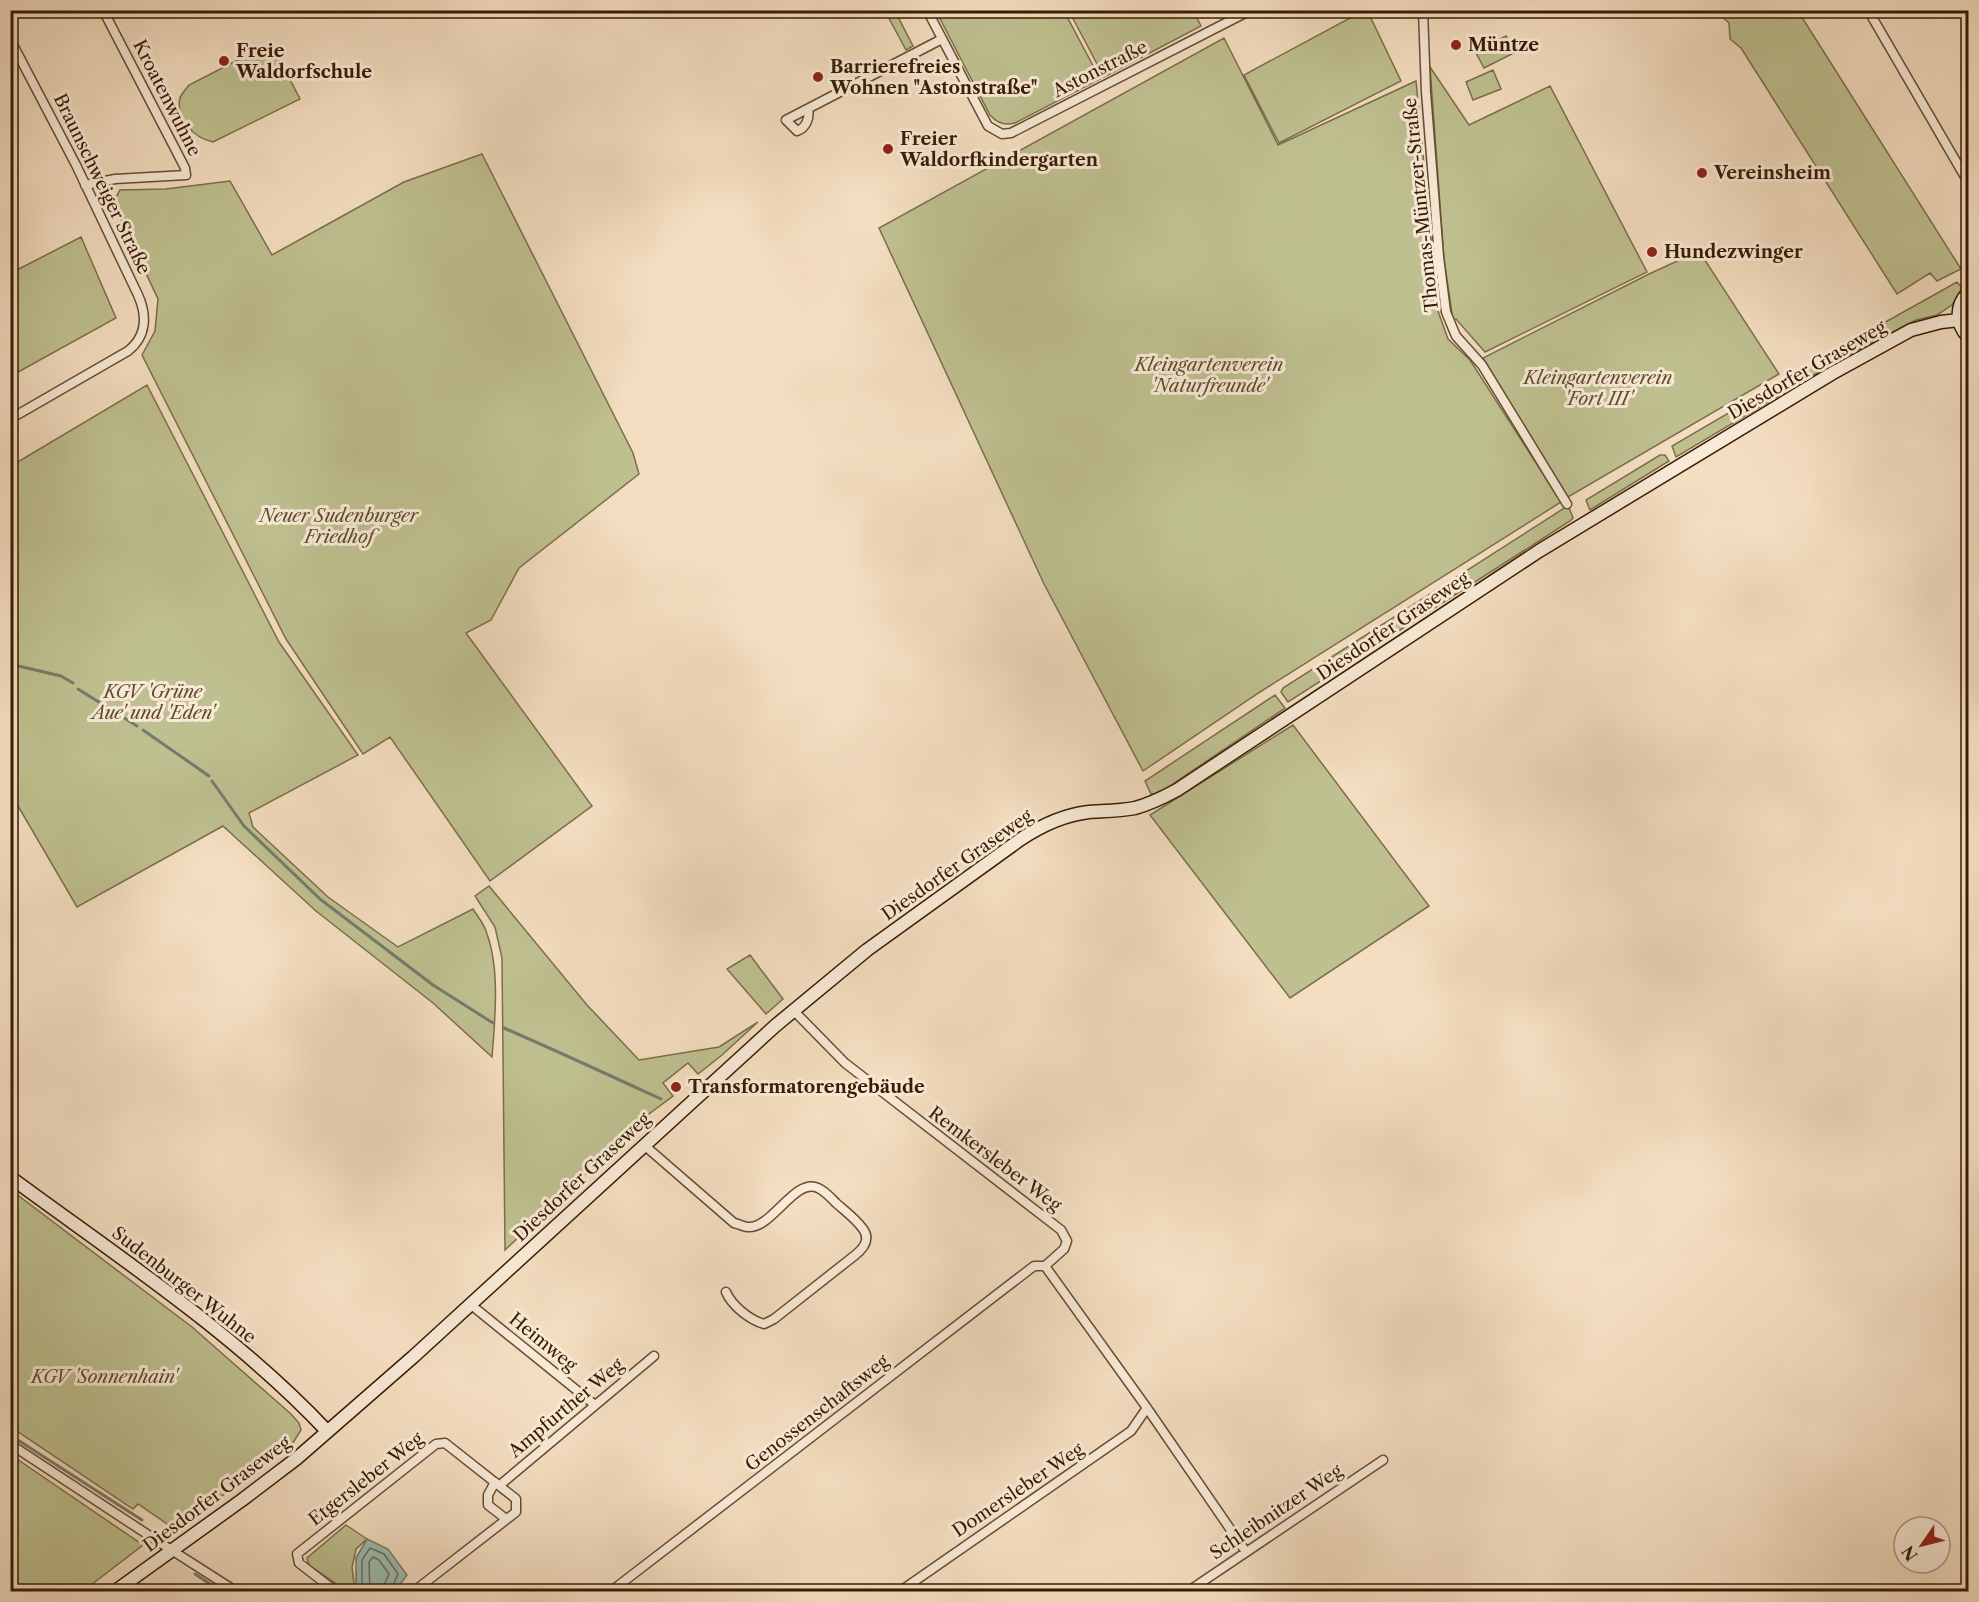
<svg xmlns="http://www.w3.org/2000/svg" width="1979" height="1602" font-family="'Libre Caslon Text',serif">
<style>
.green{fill:#bfc090;stroke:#7c6e49;stroke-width:1.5}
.water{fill:#9cbcb2;stroke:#747c6c;stroke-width:1.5}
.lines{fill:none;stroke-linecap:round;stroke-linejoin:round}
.shore{stroke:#6a6c5a;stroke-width:1.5}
.stream{stroke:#747c6c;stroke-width:3}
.minor-casing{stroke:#674c32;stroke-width:11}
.secondary-casing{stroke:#381b02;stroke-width:15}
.minor{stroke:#f8ead7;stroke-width:8}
.secondary{stroke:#f8ead7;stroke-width:12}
.poi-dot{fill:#8f2418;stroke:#f8ead7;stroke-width:2}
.labels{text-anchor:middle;stroke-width:6;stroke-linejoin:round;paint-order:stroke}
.poi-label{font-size:18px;font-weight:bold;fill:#381b02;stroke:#f8ead7;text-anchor:start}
.street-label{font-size:18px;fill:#381b02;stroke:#f8ead7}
.park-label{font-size:18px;font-style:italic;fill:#604d2d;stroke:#f8ead7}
</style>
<rect width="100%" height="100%" fill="#f4dec1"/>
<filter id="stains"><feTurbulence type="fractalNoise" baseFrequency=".00333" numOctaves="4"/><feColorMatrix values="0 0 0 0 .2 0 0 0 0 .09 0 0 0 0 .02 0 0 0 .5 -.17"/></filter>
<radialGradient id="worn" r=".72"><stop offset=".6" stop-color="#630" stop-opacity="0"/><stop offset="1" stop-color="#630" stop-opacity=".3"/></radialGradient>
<path class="green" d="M1367,10L1401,81L1279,143L1244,75L1363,11Z
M885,11H895L913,46L906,50Z
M936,11H1064L1100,79L1015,123C1005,126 997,123 990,115Z
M1069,11H1193L1201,26L1104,77Z
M1716,11H1798L1961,269L1937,281L1930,273L1897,294L1741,48L1730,39L1729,23Z
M1506,36L1514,53L1484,68L1475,51Z
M1224,38L1278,145L1416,81L1438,311L1448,339L1470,360L1561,502L1260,692L1143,771L1044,584L879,228Z
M271,43L300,99L213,142C194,138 175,119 180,98C181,94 186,89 189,85Z
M1430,67L1469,125L1550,86L1647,272L1485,352L1456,319L1453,320L1444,259Z
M1493,70L1501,89L1473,100L1466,82Z
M482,154L633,453L639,474L519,568L491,620L466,633L592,806L490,881L390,737L363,754L286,639L142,355L155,331L158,299L113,203L120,190L166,189L230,181L272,255L404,182Z
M81,237L116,318L11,376V273Z
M1699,251L1779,374L1568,497L1483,358L1649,274Z
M1957,282L1962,288L1952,305L1937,315L1916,320L1831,364L1828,354Z
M1819,360L1824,369L1676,457L1672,446Z
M147,385L279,642L358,755L249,813L253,827L328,897L398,947L473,909C478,917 485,925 487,934C500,970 495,1019 492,1057L433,1003L316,911L223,826L77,907L11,794V466Z
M1660,455H1665L1669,461L1590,510L1586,500Z
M1566,507L1570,510L1573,518L1570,521L1288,702L1281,692L1283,688Z
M1275,695L1285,708L1158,794H1151L1145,781Z
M1293,725L1429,906L1290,998L1150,815Z
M489,886L587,1005L639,1060L719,1047L758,1022L722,1055L698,1074L688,1063L663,1083L673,1096L649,1114L505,1250L502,958L495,927L475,896Z
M750,955L783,999L766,1014L727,969Z
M11,1190L192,1327L291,1414L299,1423L301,1430L293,1443L176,1530L138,1504L133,1509L11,1427Z
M11,1455L143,1545L83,1591H11Z
M346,1525L367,1539L356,1549L352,1567L355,1591H347L309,1565L307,1558Z"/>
<path class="water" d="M367,1539L388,1549L407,1575L395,1591H356V1558Z"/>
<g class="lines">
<path class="shore" d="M362,1592V1560L370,1548L384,1554L398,1574L390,1592
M370,1592L369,1562L373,1557L379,1560L389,1574L384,1585L383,1592"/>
<path class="stream" d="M10,664L61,676L73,683
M78,689L137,726
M143,730L209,776
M212,781L244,826L320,899L433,985L493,1023
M504,1028C557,1051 609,1075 661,1099
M10,1435L142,1520
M195,1574L222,1592"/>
<defs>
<path id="minor" d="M927,10L988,126L1002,134L1011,133L1251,10
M1423,10L1426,92L1439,257L1446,312L1456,336L1482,365L1567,504
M1868,10L1968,182
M10,39L76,165L138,295C147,315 147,336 128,351L10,419
M808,109C810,118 806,128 797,131L786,120L942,39
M85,185L115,179L186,175L185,168L103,10
M794,1011L845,1063L1061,1230L1067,1241L1064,1249L1045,1266
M644,1145L734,1223C739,1224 744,1227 748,1227C772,1229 795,1177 818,1188C825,1191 831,1198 836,1203C845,1211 856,1219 863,1229C871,1240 863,1249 854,1256L774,1319L764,1324C750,1320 732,1306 726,1292
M1045,1266L1147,1408L1246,1552
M470,1304L595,1405
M10,1444L159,1542L237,1592
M495,1482L488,1495V1505L506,1519
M500,1485L654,1356
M325,1592L330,1587L299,1563L297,1554L436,1444L445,1443L516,1499V1512L413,1592
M610,1592L1034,1266H1045
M899,1592L1131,1431L1147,1408
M1187,1592L1383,1460"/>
<path id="secondary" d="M1968,293C1955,306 1956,324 1968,337
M10,1177C117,1256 236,1334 327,1431
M114,1592L242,1500L296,1459L413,1357L775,1026L867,950L1021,839C1042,825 1063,815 1089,812C1104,811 1120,811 1135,808C1150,804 1164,797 1177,790L1539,551L1831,374L1911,330L1941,322L1959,320"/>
</defs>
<use href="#minor" class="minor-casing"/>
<use href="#secondary" class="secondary-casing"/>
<use href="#minor" class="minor"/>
<use href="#secondary" class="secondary"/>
</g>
<g class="poi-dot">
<circle cx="1456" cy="45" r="6"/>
<circle cx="224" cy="61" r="6"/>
<circle cx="818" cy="77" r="6"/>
<circle cx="888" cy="149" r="6"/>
<circle cx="1702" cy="173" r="6"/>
<circle cx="1652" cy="252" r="6"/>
<circle cx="676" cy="1087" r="6"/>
</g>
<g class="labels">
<g class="poi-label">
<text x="1468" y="51">Müntze</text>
<text x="236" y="57">Freie<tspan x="236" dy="21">Waldorfschule</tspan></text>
<text x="830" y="73">Barrierefreies<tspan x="830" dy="21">Wohnen "Astonstraße"</tspan></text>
<text x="900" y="145">Freier<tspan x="900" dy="21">Waldorfkindergarten</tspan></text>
<text x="1714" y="179">Vereinsheim</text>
<text x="1664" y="258">Hundezwinger</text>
<text x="688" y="1093">Transformatorengebäude</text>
</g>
<g class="street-label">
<text transform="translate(1100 69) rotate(-27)" y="6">Astonstraße</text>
<text transform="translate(167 98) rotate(63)" y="6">Kroatenwuhne</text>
<text transform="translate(102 184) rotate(64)" y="6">Braunschweiger Straße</text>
<text transform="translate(1421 205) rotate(-96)" y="6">Thomas-Müntzer-Straße</text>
<text transform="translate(1807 370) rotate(-30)" y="6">Diesdorfer Graseweg</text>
<text transform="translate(1393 626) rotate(-34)" y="6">Diesdorfer Graseweg</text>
<text transform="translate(957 865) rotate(-35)" y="6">Diesdorfer Graseweg</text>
<text transform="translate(995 1159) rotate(37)" y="6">Remkersleber Weg</text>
<text transform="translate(582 1177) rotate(-43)" y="6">Diesdorfer Graseweg</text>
<text transform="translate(184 1285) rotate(38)" y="6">Sudenburger Wuhne</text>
<text transform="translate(543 1342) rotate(39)" y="6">Heimweg</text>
<text transform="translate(566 1408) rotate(-40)" y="6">Ampfurther Weg</text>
<text transform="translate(817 1413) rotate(-38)" y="6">Genossenschaftsweg</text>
<text transform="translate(366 1479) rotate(-38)" y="6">Etgersleber Weg</text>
<text transform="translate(1018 1490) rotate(-34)" y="6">Domersleber Weg</text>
<text transform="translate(217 1494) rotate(-37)" y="6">Diesdorfer Graseweg</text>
<text transform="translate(1276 1512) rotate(-34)" y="6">Schleibnitzer Weg</text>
</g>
<g class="park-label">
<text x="1209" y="371">Kleingartenverein<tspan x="1209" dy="21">'Naturfreunde'</tspan></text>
<text x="1598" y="384">Kleingartenverein<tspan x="1598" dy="21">'Fort III'</tspan></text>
<text x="339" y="522">Neuer Sudenburger<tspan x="339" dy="21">Friedhof</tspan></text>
<text x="153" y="698">KGV 'Grüne<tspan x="153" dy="21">Aue' und 'Eden'</tspan></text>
<text x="104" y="1383">KGV 'Sonnenhain'</text>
</g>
</g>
<rect width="1979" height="1602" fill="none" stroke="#f4dec1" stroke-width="36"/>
<rect x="12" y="12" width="1955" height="1578" fill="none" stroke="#381b02" stroke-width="3"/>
<rect x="18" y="18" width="1943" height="1566" fill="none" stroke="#381b02" stroke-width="1.5"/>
<g transform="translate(1922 1545) rotate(235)"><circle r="28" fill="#f8ead7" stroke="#ab9782" stroke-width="1.5"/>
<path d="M0-4.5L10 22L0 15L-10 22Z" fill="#8f2418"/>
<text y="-9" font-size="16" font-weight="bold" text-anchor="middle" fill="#381b02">N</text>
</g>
<rect width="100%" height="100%" filter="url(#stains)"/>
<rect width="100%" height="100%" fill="url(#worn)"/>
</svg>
